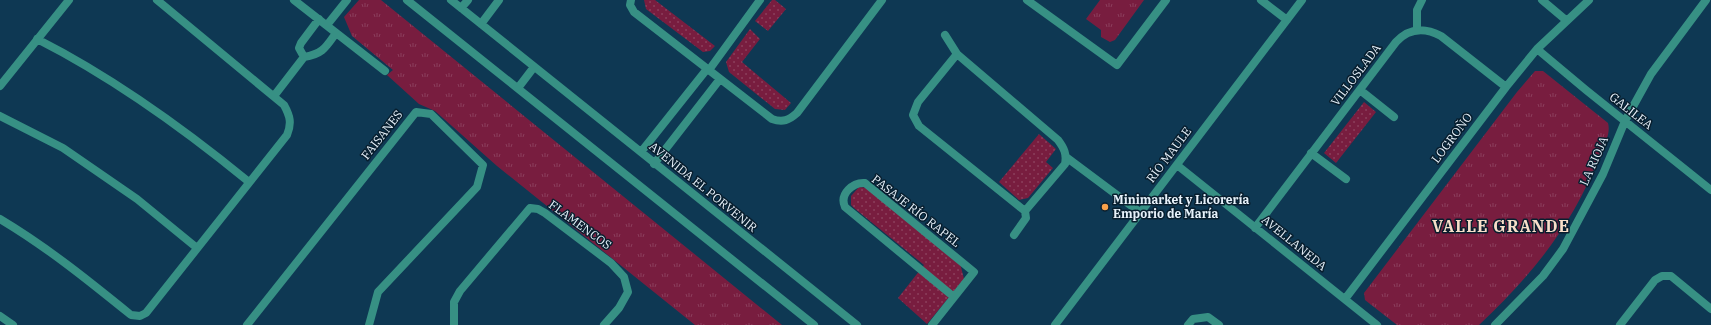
<svg xmlns="http://www.w3.org/2000/svg" width="1711" height="325" font-family="'IBM Plex Serif',serif">
<style>
.grass{fill:url(#grass-dots)}
.park{fill:url(#park-tufts)}
.lines{fill:none;stroke-linecap:round;stroke-linejoin:round}
.minor{stroke:#379084;stroke-width:8}
.poi-dot{fill:#f8a14a;stroke:#081e2e;stroke-width:1.5}
.labels{text-anchor:middle;stroke-width:3;stroke-linejoin:round;paint-order:stroke}
.street-label{font-size:12px;fill:#e7f2fb;stroke:#081e2e}
.poi-label{font-size:12px;font-weight:bold;fill:#e7f2fb;stroke:#081e2e;text-anchor:start}
.district-label{font-size:16px;font-weight:bold;letter-spacing:1px;fill:#f8dec9;stroke:#081e2e}
</style>
<defs>
<pattern id="grass-dots" width="8" height="8" patternUnits="userSpaceOnUse"><rect width="8" height="8" fill="#781d3f"/><path d="M2 2h.1M6 6h.1" fill="none" stroke="#8b3e5c" stroke-width="1.8" stroke-linecap="round"/></pattern>
<pattern id="park-tufts" width="24" height="20" patternUnits="userSpaceOnUse"><rect width="24" height="20" fill="#781d3f"/><path d="M3 7l-1-3M5 7V3M7 7l1-3M15 17l-1-3M17 17v-4M19 17l1-3" fill="none" stroke="#8b3e5c"/></pattern>
</defs>
<rect width="100%" height="100%" fill="#0e3853"/>
<path class="grass" d="M644,0H655L715,46L710,51L703,52L646,9Z
M772,0H775L786,9L768,31L755,21Z
M750,29L760,39L742,62L791,103L785,110L775,109L729,72L726,62Z
M1364,102L1376,112L1336,163L1324,153Z
M1039,134L1056,149L1046,162L1053,168L1028,198L1019,200L999,182Z
M859,187L869,188L960,263L964,279L927,324L898,298L924,265L854,208L851,205V196Z"/>
<path class="park" d="M359,0H381L782,325H695L497,166L435,111L419,104L387,75L393,70L352,36L344,17Z
M1100,0H1144L1115,40L1110,42L1101,37V30L1086,19Z
M1535,71H1543L1608,123C1611,134 1604,146 1599,157C1573,225 1532,275 1479,325H1397L1365,300L1364,293L1517,92Z"/>
<g class="lines">
<path class="minor" d="M294,0L385,71
M407,0L814,325
M451,0L857,325
M631,0L630,5L634,12L772,119C783,123 789,120 797,113L882,0
M1027,0L1117,65L1166,0
M1261,0L1287,20
M1542,0L1567,21
M461,8L468,0
M481,24L499,0
M327,25L347,0
M1417,30V10L1422,0
M945,35L957,54L1058,140C1064,148 1067,154 1065,164L1025,211L1026,218L1014,235
M37,39C114,78 183,128 249,182
M1537,49L1586,90L1711,190
M957,54L918,102L913,115L919,126L1025,211
M304,57L299,48L301,43L319,19
M709,70L760,0
M0,86L69,0
M518,88L534,67
M1360,90L1394,117
M274,96L304,57C323,54 326,47 336,33
M0,116L63,148L137,199L197,248
M641,152L707,69
M1311,153L1346,179
M1066,157L1141,213
M654,164L720,79
M1177,165L1377,325
M0,219C47,247 89,281 131,315L140,316L146,313L287,135C292,123 290,116 284,105L157,0
M1255,228L1396,42C1409,28 1424,27 1441,36L1506,87
M1345,299L1506,87L1537,49L1589,0
M0,316L13,325
M247,325L416,112L431,114L483,165L477,187L378,292L369,325
M454,325V302L460,291L530,208L538,209L545,213L611,263L624,277L628,292L619,308L604,325
M932,325L974,272L865,183C853,182 839,194 845,207L954,297
M1055,325L1302,0
M1188,325L1193,319L1208,317L1219,325
M1495,325L1543,276L1563,249L1603,174L1625,121L1651,74L1706,0
M1620,325L1655,280L1662,276H1671L1711,309"/>
</g>
<circle class="poi-dot" cx="1105" cy="207" r="4"/>
<g class="labels">
<g class="street-label">
<text transform="translate(1356 75) rotate(-53)" y="4">VILLOSLADA</text>
<text transform="translate(1631 111) rotate(38)" y="4">GALILEA</text>
<text transform="translate(382 135) rotate(-52)" y="4">FAISANES</text>
<text transform="translate(1452 138) rotate(-53)" y="4">LOGROÑO</text>
<text transform="translate(1169 155) rotate(-53)" y="4">RÍO MAULE</text>
<text transform="translate(1594 161) rotate(-66)" y="4">LA RIOJA</text>
<text transform="translate(703 187) rotate(39)" y="4">AVENIDA EL PORVENIR</text>
<text transform="translate(916 211) rotate(38)" y="4">PASAJE RÍO RAPEL</text>
<text transform="translate(580 225) rotate(36)" y="4">FLAMENCOS</text>
<text transform="translate(1294 243) rotate(39)" y="4">AVELLANEDA</text>
</g>
<g class="poi-label">
<text x="1113" y="204">Minimarket y Licorería<tspan x="1113" dy="14">Emporio de María</tspan></text>
</g>
<g class="district-label">
<text x="1501" y="232">VALLE GRANDE</text>
</g>
</g>
</svg>
